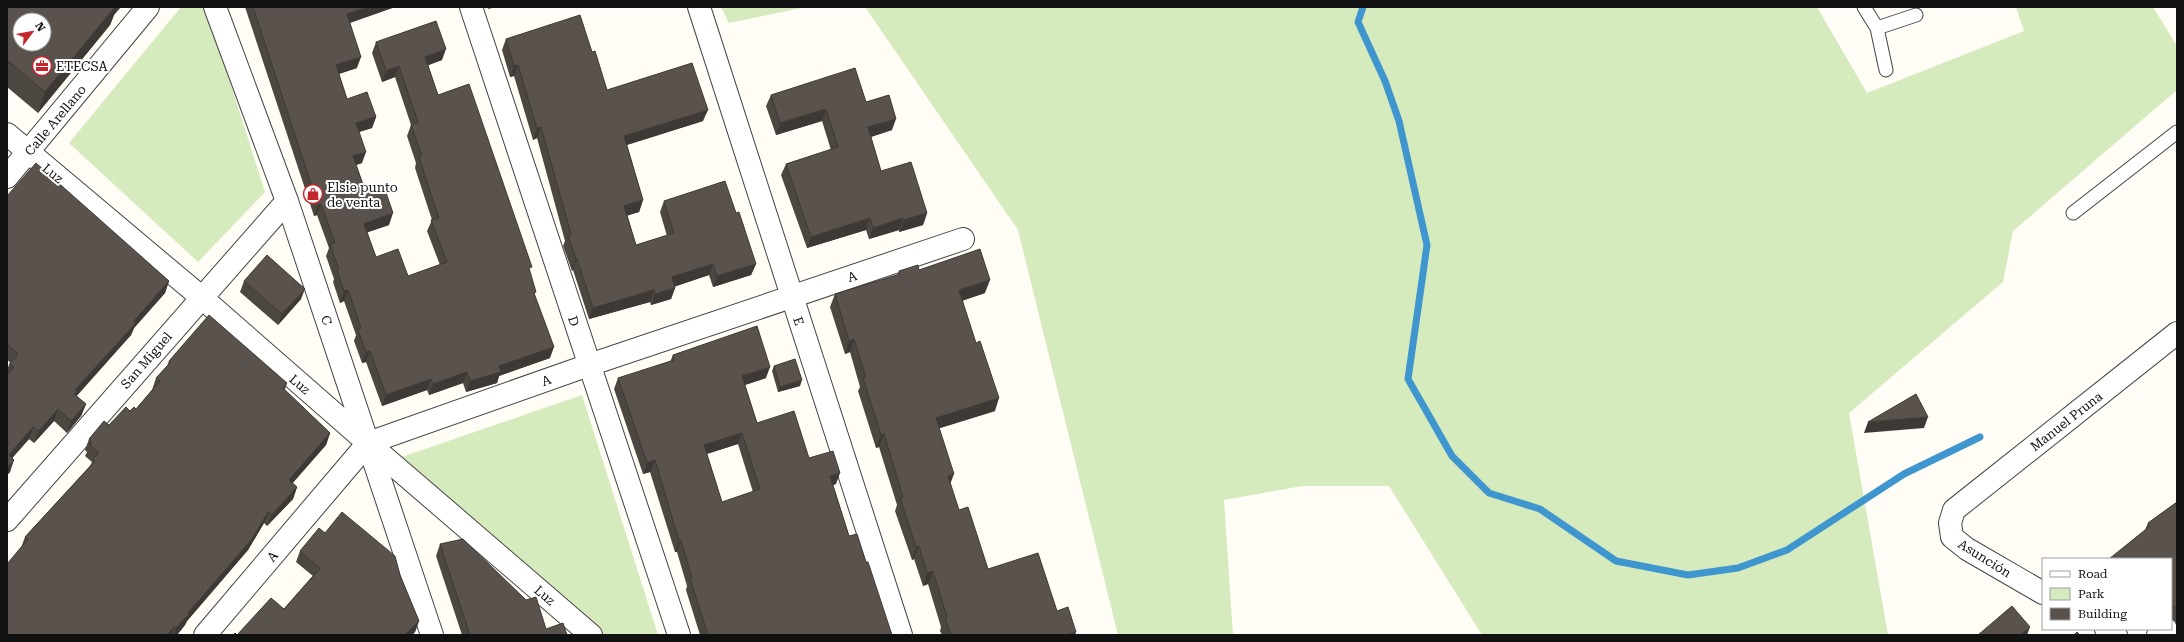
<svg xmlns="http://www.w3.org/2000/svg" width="2184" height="642" font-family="'Roboto Serif',serif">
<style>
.green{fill:#d5ebbd}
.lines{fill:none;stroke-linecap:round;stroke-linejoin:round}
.stream{stroke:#3f96cf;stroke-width:7}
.service-casing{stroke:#444;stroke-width:15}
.minor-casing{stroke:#444;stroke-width:24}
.tertiary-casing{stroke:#444;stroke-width:24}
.service{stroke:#fff;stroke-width:13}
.minor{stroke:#fff;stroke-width:22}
.tertiary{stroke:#fff;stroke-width:22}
.wall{fill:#4d4742;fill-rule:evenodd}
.shaded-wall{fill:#3f3936}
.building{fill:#5a524d;stroke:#3f3936;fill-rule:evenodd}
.labels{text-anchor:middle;stroke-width:4;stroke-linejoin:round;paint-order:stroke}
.poi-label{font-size:13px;fill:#111;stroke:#fff;text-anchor:start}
.street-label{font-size:13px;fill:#111;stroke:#fff}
</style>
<rect width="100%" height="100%" fill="#fffdf5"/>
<path class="green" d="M181,7H206L265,192L198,262L69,143Z
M721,7H806L729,23Z
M865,7H1817L1867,93L2024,31L2016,7H2153L2177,46V90L2013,231L2003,282L1849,413L1888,635H1482L1389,486H1302L1224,500L1233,635H1118L1018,230Z
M582,395L658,635H597L396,459Z"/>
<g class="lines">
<path class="stream" d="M1363,7L1358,22L1385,81L1399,121L1427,245L1408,379L1452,456L1489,493L1540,509L1616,561L1688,575L1738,568L1787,550L1904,474L1980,437"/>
<defs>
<path id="service" d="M1864,7L1877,28L1916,15
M1877,28L1886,70
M2073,213L2177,132"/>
<path id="minor" d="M471,7L679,635
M699,7L901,635
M7,177L148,7
M368,443L591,635
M7,520L287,201
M2043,593L1967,549L1952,537L1950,523L1954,510L2177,333
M2106,629L2116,635
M205,635L368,443L589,365L963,239
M2158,635L2166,629"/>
<path id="tertiary" d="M215,7L287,201L432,635
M7,134L201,297L368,443"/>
</defs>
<use href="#service" class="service-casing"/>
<use href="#minor" class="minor-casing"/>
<use href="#tertiary" class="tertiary-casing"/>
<use href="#service" class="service"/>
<use href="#minor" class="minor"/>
<use href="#tertiary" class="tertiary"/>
</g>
<path class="wall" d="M7,7L114,15L110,25L38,113L7,87Z
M245,7H395L350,23L357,68L339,74L347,99L376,117L372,128L359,132L362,163L356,165L366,193L389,225L367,232L376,257L408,276L440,265L427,231L432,220L415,168L416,163L407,136L411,125L395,77L382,82L372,53L376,42L442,60L428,65L438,95L530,272L535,296L550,358L499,376L497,383L466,392L463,383L429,395L427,390L382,406L366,362L362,363L354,341L356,335L344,301L340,303L333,282L334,279L326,256L329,248L317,215L314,216Z
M506,39L592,52L607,90L703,121L627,145L643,200L639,212L627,215L636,245L667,236L660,212L664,201L736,213L756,264L751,275L713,287L709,275L675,286V288L671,299L651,305L650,302L589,319L573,270L572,271L563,246L565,241L537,138L533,140L514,76L510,77L502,50Z
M771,95L866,102L892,130L871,137L881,171L927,213L923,225L899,232V230L869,239L866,230L807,248L781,175L786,164L831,150L822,121L776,135L766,106Z
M7,196L169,281L165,293L134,328L131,335L76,396L86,404L81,416L67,433L54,421L34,443L29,439L12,458L10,472L7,475V370L10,362L7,360Z
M919,270L985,293L962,301L995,411L939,428L950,484L959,510L988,569L1057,611L1075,635H942L940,631L941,627L928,584L923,586L914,559L912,560L895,511L897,505L879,447L876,448L858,391L860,387L850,352L845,354L830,307L835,294L898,275L899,271Z
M244,281L301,299L278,325L240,292Z
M673,355L766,378L745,385L757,423L809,458L836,484L833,485L849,536L866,562L892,635H700L686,590L687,586L677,552H675L650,472L643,474L614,389L618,378L670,362ZM738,444L753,492L722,502L707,454Z
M169,361L285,390L330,433L326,445L292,483L297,487L293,499L267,526L264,523L248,550L187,621L185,625L177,635H7L22,545L25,537L90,466L92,462L85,456L87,452L85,450L89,439L109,425L130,411L136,409L152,390L156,378L167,366Z
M774,366L800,386L778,392L772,371Z
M2177,502V626L2176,622L2171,619V559L2145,530L2148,523Z
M325,533L400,575L419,621L415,632L412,635H233H237L284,609L313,576L296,562L300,551Z
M440,544L546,629L567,635H462L436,556Z"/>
<path class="shaded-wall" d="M113,7H121L114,15L110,25L38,113L45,92Z
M368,7H395L343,25L347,14Z
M489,7H496L488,9Z
M446,49L442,60L421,68L425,57Z
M361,57L357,68L332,76L336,65Z
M518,65L514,76L510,77L514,66Z
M399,66L395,77L382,82L386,71Z
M826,109L822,121L776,135L780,123Z
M708,110L703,121L620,147L624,136Z
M376,117L372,128L352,134L356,123Z
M896,119L892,130L864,139L868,127Z
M541,127L537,138L533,140L537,128Z
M366,152L362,163L349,167L353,156Z
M643,200L639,212L620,218L624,206Z
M321,204L317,215L314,216L318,205Z
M393,213L389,225L360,235L364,224Z
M927,213L923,225L899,232L904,220Z
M870,218L866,230L807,248L811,237Z
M903,218L899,230L869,239L873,228Z
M576,259H577L573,270L572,271Z
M713,264L709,275L668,289L672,277Z
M756,264L751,275L713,287L717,276Z
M990,280L985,293L954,303L959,290Z
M169,281L165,293L134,328L131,335L75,398V390L134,321Z
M675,288L671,299L651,305L655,294Z
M305,289L301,299L278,325L282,314Z
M348,290L344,301L340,303L344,291Z
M654,290L650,302L589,319L593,308Z
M854,339L850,352L845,354L849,341Z
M554,347L550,358L499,376L497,383L466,392L470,381L499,366Z
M370,351L366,362L362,363L366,352Z
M770,367L766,378L738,387L742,376Z
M467,372L463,383L429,395L433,384Z
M431,379L427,390L382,406L386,395Z
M802,380L800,386L778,392L780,387Z
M287,383L283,395V388Z
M999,398L995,411L931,431L936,418Z
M86,404L81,416L67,433L71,421Z
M58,409L54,421L34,443L39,431Z
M1928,417L1924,428L1864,433L1868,422Z
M33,427L29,439L7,464L9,455Z
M330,433L326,445L285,492L289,480Z
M742,433L738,444L700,456L704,445Z
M884,434L879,447L876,448L881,435Z
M14,460L10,472L7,475V468Z
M655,460L650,472L643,474L647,463Z
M840,473L836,484L826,487L830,476Z
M954,474L949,487L948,476Z
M297,487L293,499L267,526L272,515Z
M268,512L264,523L248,550L187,621L185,625L177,635H174L176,628L188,613Z
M681,540L677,552H675L679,541Z
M919,546L914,559L912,560L916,547Z
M933,571L928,584L923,586L927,573Z
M419,621L415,632L412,635H405Z
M174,627L171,635H167Z
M2030,627L2027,635H2020Z
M1076,632L1075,635H1067Z"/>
<path class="building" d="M7,7H115L45,92L7,60ZM20,20H44V44H20Z
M253,7H368L347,14L361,57L336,65L347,99L367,92L376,117L356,123L366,152L353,156L366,193L384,187L393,213L364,224L376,257L398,249L408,276L447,262L431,220L439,218L419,157L422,156L411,125L418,122L399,66L386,71L376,42L436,21L446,49L425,57L438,95L469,84L532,267L529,268L536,292L534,293L554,347L499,366L501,372L470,381L467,372L433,384L431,379L386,395L370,351L366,352L358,330L361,328L348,290L344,291L337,271L339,270L330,244L335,243L321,204L318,205Z
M580,15L592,52L595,51L607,90L692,63L708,110L624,136L643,200L624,206L636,245L674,233L664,201L725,181L736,213L739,212L756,264L717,276L713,264L672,277L675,288L655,294L654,290L593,308L577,259H576L568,235L571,234L541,127L537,128L518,65L514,66L506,39Z
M855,68L866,102L889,95L896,119L868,127L881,171L911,162L927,213L904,220L903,218L873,228L870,218L811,237L786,164L838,147L826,109L780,123L771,95Z
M36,163L169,281L134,321L136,323L75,390L77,392L74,394L86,404L71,421L58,409L39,431L33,427L9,455L14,460L7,468V376L14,367L10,363L18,354L7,344V196Z
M980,249L990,280L959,290L976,343L980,341L999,398L936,418L954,474L948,476L959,510L968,507L988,569L1038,553L1057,611L1068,607L1076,632L1067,635H951L945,618L947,617L933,571L927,573L919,546L916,547L900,498L903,497L884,434L881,435L863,378L866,377L854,339L849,341L835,294L900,274L899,271L918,265L919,270Z
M267,255L305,289L282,314L244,281Z
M209,315L287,383L283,388L330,433L289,480L297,487L272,515L268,512L252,539L188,613L189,614L176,628L174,627L167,635H7V564L28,539L25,537L95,461L93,459L99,453L90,445L92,442L89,439L104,421L109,425L126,407L130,411L134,407L136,409L160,381L156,378L171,362L169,361Z
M757,326L770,367L742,376L757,423L794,411L809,458L833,451L840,473L830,476L849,536L857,534L866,562H868L892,635H708L690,579L692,578L681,540L679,541L655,460L647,463L618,378L674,360L673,355ZM742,433L760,489L722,502L704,445Z
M795,359L802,380L780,387L774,366Z
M1916,394L1928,417L1868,422Z
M2177,502V608L2171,605V559H2109L2150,526L2148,523Z
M342,512L395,556L400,575L419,621L405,635H233L235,633L237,635L271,598L284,609L320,568L300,551L319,528L325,533Z
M463,539L526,600L536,597L546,629L563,623L567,635H470L440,544Z
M2012,606L2030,627L2020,635H1978Z
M2077,632L2080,635H2074Z"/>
<defs>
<symbol id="office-ring" viewBox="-11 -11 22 22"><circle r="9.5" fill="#fff" stroke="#c4262e" stroke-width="1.5"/><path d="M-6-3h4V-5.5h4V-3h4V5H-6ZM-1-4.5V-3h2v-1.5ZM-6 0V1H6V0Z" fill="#c4262e"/></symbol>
<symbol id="shop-ring" viewBox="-11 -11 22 22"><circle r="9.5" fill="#fff" stroke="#c4262e" stroke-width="1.5"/><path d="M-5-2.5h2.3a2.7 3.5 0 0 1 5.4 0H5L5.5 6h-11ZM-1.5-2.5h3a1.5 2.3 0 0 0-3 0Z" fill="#c4262e"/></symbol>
</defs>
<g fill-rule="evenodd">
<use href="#office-ring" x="31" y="55" width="22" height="22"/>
<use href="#shop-ring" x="302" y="183" width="22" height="22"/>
</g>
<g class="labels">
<g class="poi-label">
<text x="56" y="71">ETECSA</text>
<text x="327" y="192">Elsie punto<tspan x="327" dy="15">de venta</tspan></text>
</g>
<g class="street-label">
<text transform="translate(55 120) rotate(-50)" y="5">Calle Arellano</text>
<text transform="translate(53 173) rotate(40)" y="5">Luz</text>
<text transform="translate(852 276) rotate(-18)" y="5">A</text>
<text transform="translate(327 320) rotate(71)" y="5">C</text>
<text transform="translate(574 321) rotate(72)" y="5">D</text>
<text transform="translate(799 321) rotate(72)" y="5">E</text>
<text transform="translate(146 360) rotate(-49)" y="5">San Miguel</text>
<text transform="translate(546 380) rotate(-20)" y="5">A</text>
<text transform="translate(300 384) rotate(41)" y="5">Luz</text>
<text transform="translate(2066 421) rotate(-38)" y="5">Manuel Pruna</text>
<text transform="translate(272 556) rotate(-50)" y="5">A</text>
<text transform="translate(1985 558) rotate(32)" y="5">Asunción</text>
<text transform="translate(545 595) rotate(41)" y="5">Luz</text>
</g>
</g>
<rect width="2184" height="642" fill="none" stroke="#111111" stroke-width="16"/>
<rect x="2042" y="558" width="130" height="72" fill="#ffffff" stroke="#a0a0a0"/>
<rect x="2050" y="571" width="20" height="6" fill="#ffffff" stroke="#a0a0a0"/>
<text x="2078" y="578" font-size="12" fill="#111111">Road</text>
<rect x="2050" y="588" width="20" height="12" fill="#d5ebbd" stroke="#a0a0a0"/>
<text x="2078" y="598" font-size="12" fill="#111111">Park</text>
<rect x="2050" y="608" width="20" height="12" fill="#5a524d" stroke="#a0a0a0"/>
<text x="2078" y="618" font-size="12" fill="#111111">Building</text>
<g transform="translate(32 32) rotate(58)"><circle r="19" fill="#ffffff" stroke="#a0a0a0"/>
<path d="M0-3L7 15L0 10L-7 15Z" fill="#c4262e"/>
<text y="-6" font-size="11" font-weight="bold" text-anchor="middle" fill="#111111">N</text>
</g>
</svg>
